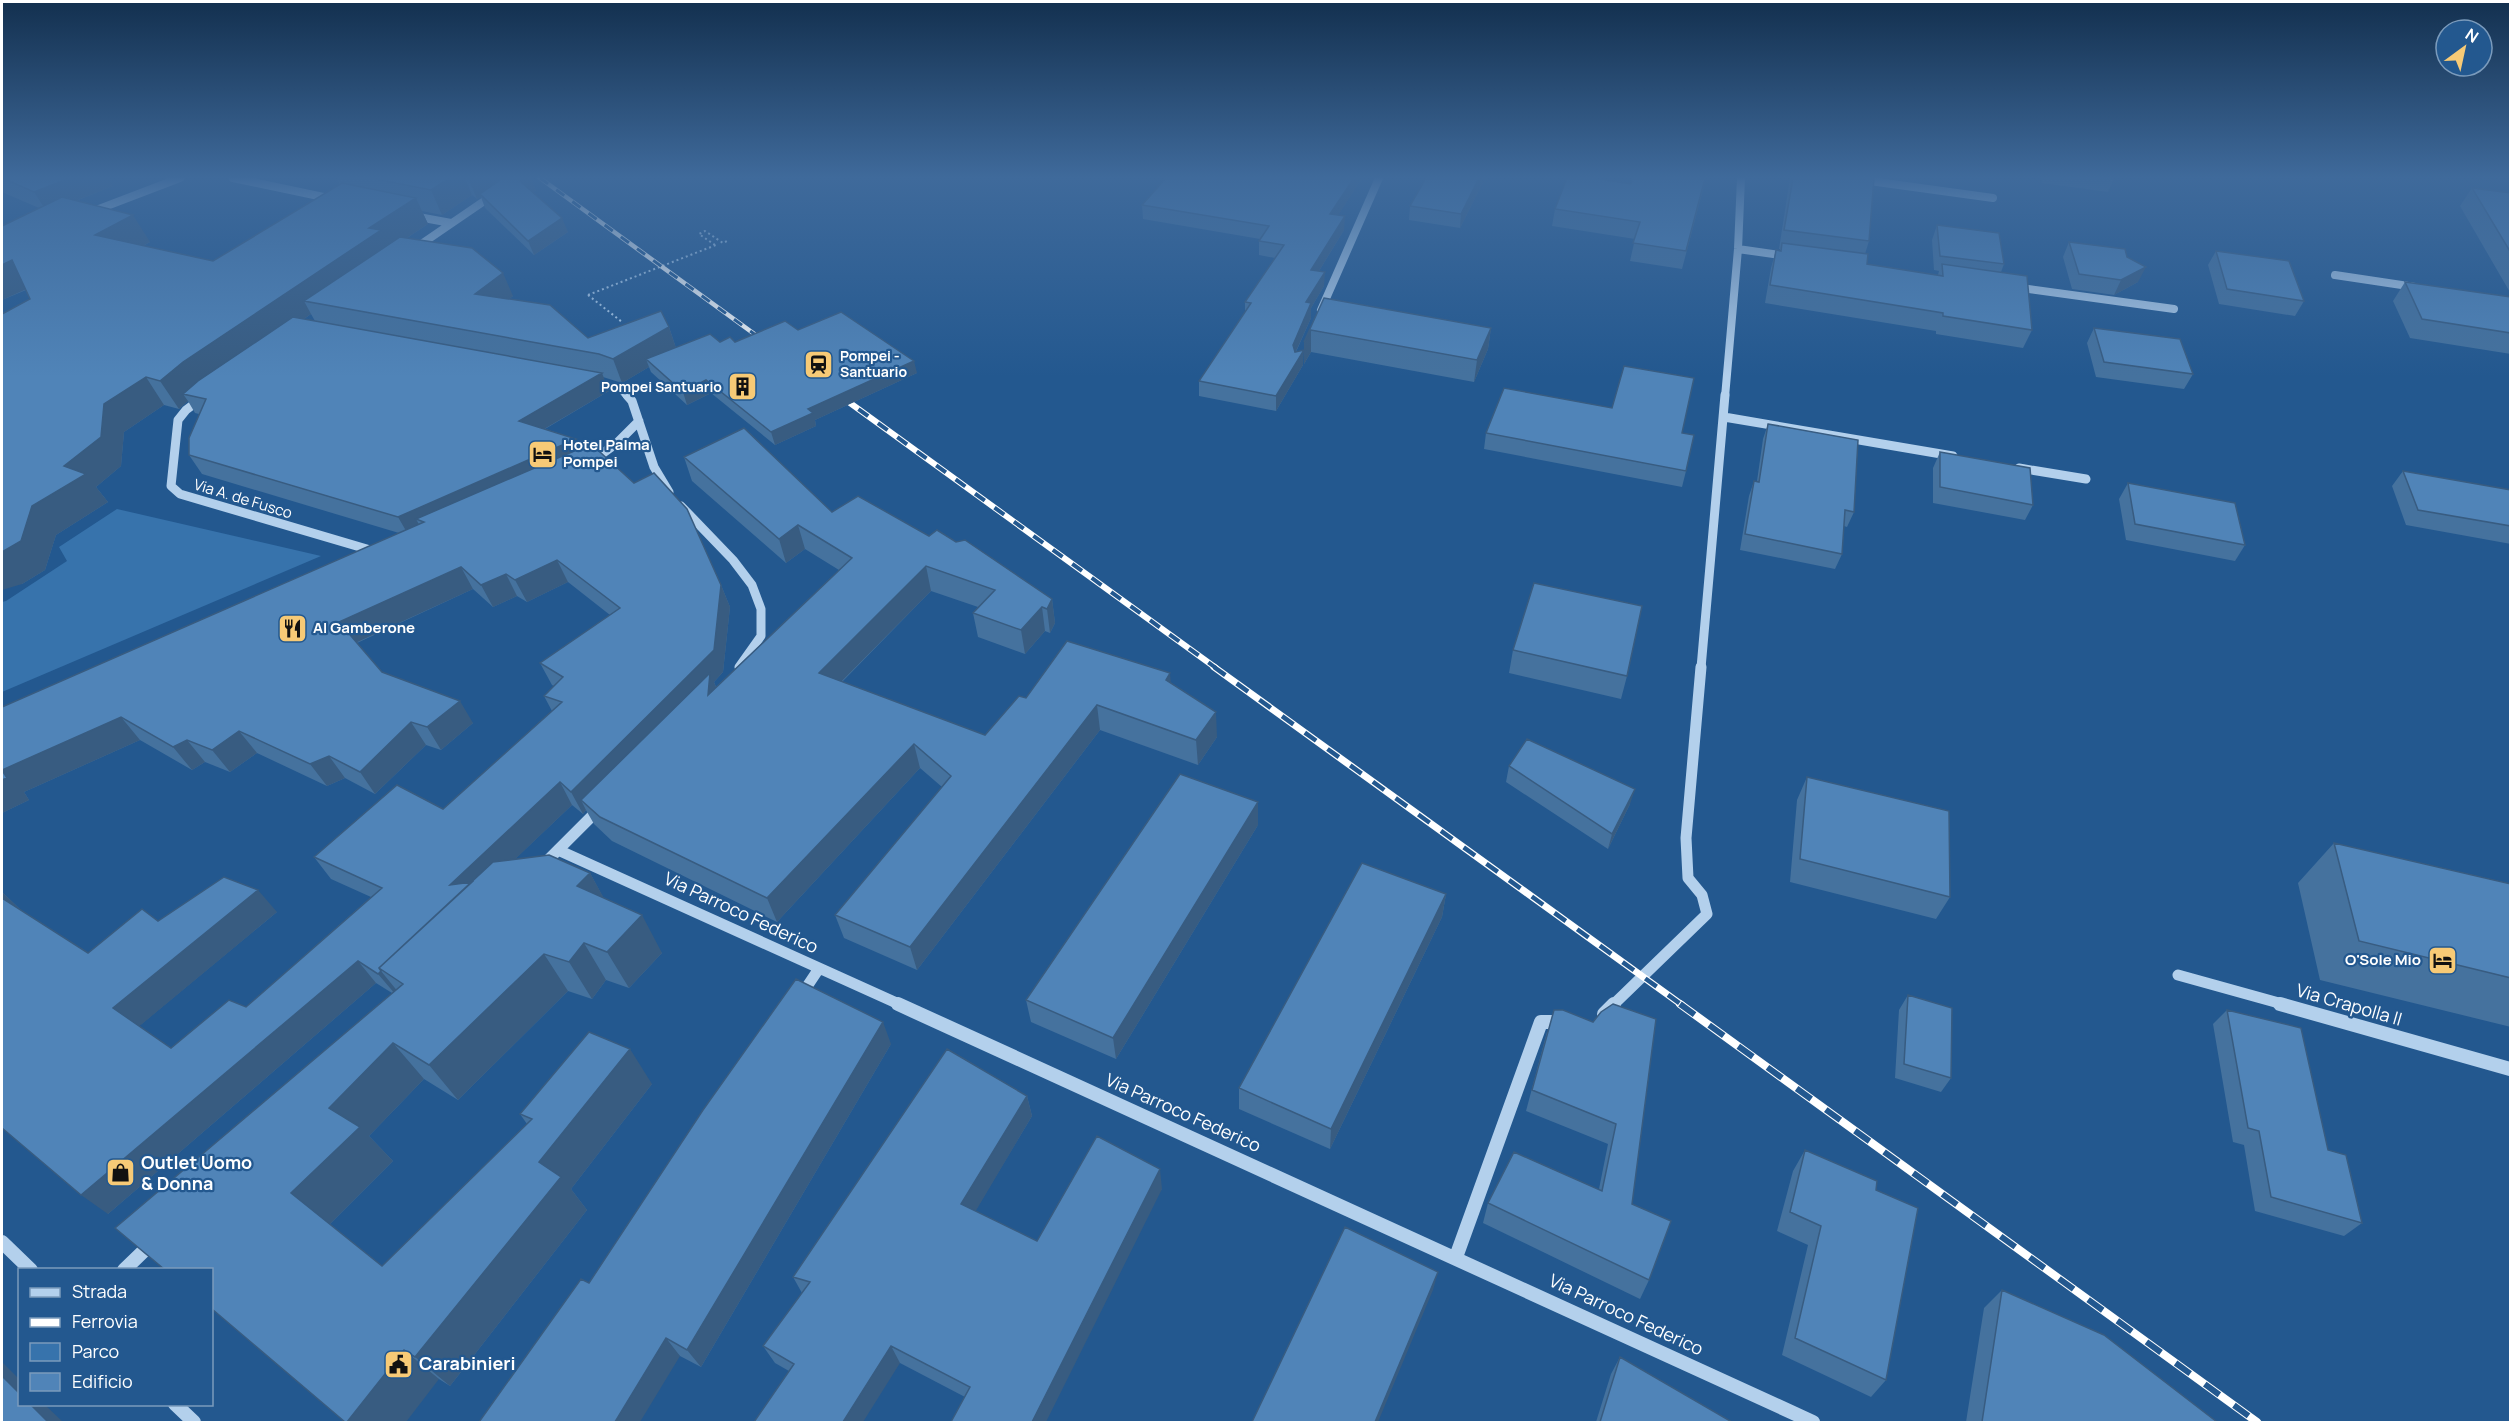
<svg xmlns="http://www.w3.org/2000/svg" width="2512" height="1424" font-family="Manrope,sans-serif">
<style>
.green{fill:#3773ac}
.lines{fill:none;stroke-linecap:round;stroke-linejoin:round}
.path{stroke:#b3d0ec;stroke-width:2;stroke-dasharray:2 3;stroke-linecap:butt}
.minor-far3{stroke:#b3d0ec;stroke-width:8}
.minor-far2{stroke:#b3d0ec;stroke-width:9}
.minor-far1{stroke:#b3d0ec;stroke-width:11}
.minor{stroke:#b3d0ec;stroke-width:14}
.rail-far3-casing{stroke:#fff;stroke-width:4.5}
.rail-far2-casing{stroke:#fff;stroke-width:6}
.rail-far1-casing{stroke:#fff;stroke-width:7}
.rail-casing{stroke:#fff;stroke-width:8}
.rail-far3{stroke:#23588f;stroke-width:3;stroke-dasharray:10;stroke-linecap:butt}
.rail-far2{stroke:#23588f;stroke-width:4;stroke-dasharray:12;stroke-linecap:butt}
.rail-far1{stroke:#23588f;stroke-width:4.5;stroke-dasharray:14;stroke-linecap:butt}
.rail{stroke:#23588f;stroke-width:6;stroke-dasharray:18;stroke-linecap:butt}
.wall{fill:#45729e;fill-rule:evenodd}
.shaded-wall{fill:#385c81}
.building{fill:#5084b8;stroke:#385c81;stroke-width:1.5}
.labels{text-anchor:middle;stroke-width:4.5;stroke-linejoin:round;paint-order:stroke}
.far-poi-label{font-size:14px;font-weight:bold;fill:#fff;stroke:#23588f;text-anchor:start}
.poi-label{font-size:15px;font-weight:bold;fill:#fff;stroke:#23588f;text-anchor:start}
.street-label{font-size:15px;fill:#fff;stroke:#23588f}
.near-street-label{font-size:18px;fill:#fff;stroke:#23588f}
.near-poi-label{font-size:18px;font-weight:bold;fill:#fff;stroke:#23588f;text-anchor:start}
</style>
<rect width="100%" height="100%" fill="#23588f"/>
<path class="green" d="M117,509L321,556L2,692V602L6,601L67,561L59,547Z"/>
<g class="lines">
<path class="path" d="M715,245L699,234L705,231L723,243L727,241
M588,295L716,245
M588,295L622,322"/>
<path class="minor-far3" d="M233,178L333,199
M1848,178L1993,198
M91,212L180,178
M413,216L451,223
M414,249L493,195
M1738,249L1787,256
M2335,275L2415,287
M2014,287L2174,309
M1321,310L1379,178
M593,382L622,390L628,397
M1725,397L1738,249L1741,178"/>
<path class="minor-far2" d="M627,395L632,401L654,467L669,492
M202,398L186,410L178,420L171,486L180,494L377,552
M1724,417L1953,456
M592,461L617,443L639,421
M2019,468L2086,479
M681,506L733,560L752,585L761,609V636L739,667
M1701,668L1725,395"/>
<path class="minor-far1" d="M558,850L901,1005
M543,865L600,808
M2178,975L2286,1005
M800,997L818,970
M1613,1005L1707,914L1702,895L1688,878L1686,838L1701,667"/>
<path class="minor" d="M898,1004L1813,1422
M2280,1004L2510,1069
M1604,1014L1614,1004
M2,1242L31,1270
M1456,1257L1541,1022H1563
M124,1270L152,1243
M175,1404L194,1422"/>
<defs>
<path id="rail-far3" d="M540,178L768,344
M836,393L841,397"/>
<path id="rail-far2" d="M839,395L1216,668"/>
<path id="rail-far1" d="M1214,667L1682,1005"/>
<path id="rail" d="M1680,1004L2257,1422"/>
</defs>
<use href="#rail-far3" class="rail-far3-casing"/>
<use href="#rail-far2" class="rail-far2-casing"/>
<use href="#rail-far1" class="rail-far1-casing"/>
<use href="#rail" class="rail-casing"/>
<use href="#rail-far3" class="rail-far3"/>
<use href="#rail-far2" class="rail-far2"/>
<use href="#rail-far1" class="rail-far1"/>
<use href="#rail" class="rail"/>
</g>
<path class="wall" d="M2,178L113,186L76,201L150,242L143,246L213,261L340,185L337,178H531L536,191L533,192L568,232L534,255L485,208L481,197L477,199L472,195L442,215L422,211L428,224L407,238L513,296L509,299L588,338L669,327L676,348L720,342H735L798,330L917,373L815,420L816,426L775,445L711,393L687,405L651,372L649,367L622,383L603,377L609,391L545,429L576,439L580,448L721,585L730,607L723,672L714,682L716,687L839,570L805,549L786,563L692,481L684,457L832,512L929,536L1052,599L1055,623L1050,633L1045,631L1025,654L978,637L973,613L978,607L931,591L842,682L985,735L1026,698L1171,683L1217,737L1198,765L1100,730L917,970L844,938L835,915L942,787L920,768L777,922L612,841L594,824L586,810L583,814L572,805L515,859L590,873L604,899L662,953L629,988L606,980L592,999L568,991L458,1100L424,1079L369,1136L393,1161L330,1224L382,1266L527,1124L520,1114L652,1084L571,1189L587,1210L450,1386L439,1379L212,1309L392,993L376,983L108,1214L2,892L22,911L88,953L158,921L277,912L139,1026L171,1048L246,1007L371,897L331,879L314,857L443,809L552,711L544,696L554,686L552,685L540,663L610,615L568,582L527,602L517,596L493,607L473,589L357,643L382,672L473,723L441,750L426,745L375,794L345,778L327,786L257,753L230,772L205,762L192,770L140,740L24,792L29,800L2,813V707L399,533L202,474L189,455L199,414L195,413L188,401L179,409L164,405L124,432L121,466L96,487L108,502L56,535L45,570L22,584L30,299L26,290L2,300V226L39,208L2,192ZM311,314L315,321L304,319Z
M1164,178H1362L1338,215L1344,230L1319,271L1324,286L1311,308V318L1296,352L1303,365L1276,411L1199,396V381L1245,312V302L1275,258L1259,255V241L1260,239L1143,219L1142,205L1164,180Z
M1485,178L1460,228L1409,220L1410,206Z
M1706,178L1682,269L1630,261L1635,239L1552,226L1555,209L1631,184Z
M1790,178H1874L1869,241L1865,254L1867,264L1938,275L1939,271L1934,270L1932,240L1937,225L2004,264L2001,272L2032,330L2023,348L1936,334V331L1765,303L1771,268L1776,250L1780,251V249H1779Z
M2041,178H2114L2108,192L2042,183Z
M2472,188L2511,193V294L2460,206Z
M2069,242L2127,257L2138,282L2114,295L2072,289L2063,257Z
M2216,251L2304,301L2295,316L2219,304L2208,265Z
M2405,282L2511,297V354L2410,338L2393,301Z
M1324,298L1491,328L1488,349L1474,382L1311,352L1304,364V342Z
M2094,328L2193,374L2184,389L2096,377L2087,343Z
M1768,424L1854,512L1847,527L1844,526L1842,554L1835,569L1740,550L1749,496L1754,481H1757L1763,439Z
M1486,433H1682L1686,471L1682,487L1484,449Z
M1940,452L2033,505L2025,520L1933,503V468Z
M2403,471L2511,490V544L2406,525L2392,486Z
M2128,483L2245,545L2235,561L2126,540L2119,499Z
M1513,650L1627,676L1621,699L1509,673Z
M1509,766L1630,804L1608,849L1506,782Z
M1807,777L1950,897L1936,919L1790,882L1797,800Z
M1258,825L1116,1059L1031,1022L1026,1000Z
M2334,843L2511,884V1027L2320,980L2298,883Z
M1446,894L1442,917L1330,1149L1239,1109V1088Z
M1908,995L1951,1078L1941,1092L1895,1078L1899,1010Z
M2227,1010L2328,1150L2362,1223L2344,1236L2255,1211L2244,1145L2233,1142L2213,1024Z
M1601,1012L1632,1204L1649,1280L1640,1299L1483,1223L1488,1203L1599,1189L1608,1144L1526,1111L1547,1032L1593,1022Z
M891,1044L701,1367L680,1356L589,1283Z
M1027,1096L1032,1116L975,1211L1037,1241L1162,1189L965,1397L900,1363L789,1371L775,1363L763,1346L802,1293L793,1277Z
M1805,1150L1886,1380L1871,1397L1782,1355L1808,1245L1777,1231L1793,1171Z
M2002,1290L2217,1422H1966L1984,1308Z
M1620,1357L1732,1422H1596L1611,1374Z"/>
<path class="shaded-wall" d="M70,178H108L113,186L47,212L34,192Z
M450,178H465L472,195L442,215L431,190Z
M468,178H509L480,194L481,197L477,199Z
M531,178L536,191L525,194L520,181Z
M1354,178H1362L1330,228V214Z
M1479,178H1485L1460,228L1461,214Z
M416,198L428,224L390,249L304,301L311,314L201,390L183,394L188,401L179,409L160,381L183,362L369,228Z
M133,215L150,242L112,262L95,235Z
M1345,216L1344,230L1311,284V270Z
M562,218L568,232L534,255L528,241Z
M12,260L31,287L2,300V265Z
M2146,267L2138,282L2114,295L2121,280Z
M1325,272L1324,286L1311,308V318L1292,360L1293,345L1306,302Z
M503,273L513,296L486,317L475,294Z
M669,327L677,351L646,359L649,367L622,383L613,359Z
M1491,328L1488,349L1474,382L1477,360Z
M1311,330V352L1304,364V342Z
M1304,350L1303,365L1276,411V396Z
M914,361L917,373L815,420L816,426L775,445L771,432L808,409Z
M602,373L609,391L527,439L519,421Z
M146,377L164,405L124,432L121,466L96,487L108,502L56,535L45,570L22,584L2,590V552L32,506L64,466L104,404Z
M706,380L711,393L687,405L683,392Z
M576,439L584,457L416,519L422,530L409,536L398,517Z
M798,525L805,549L786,563L779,539Z
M557,560L568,582L527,602L515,580Z
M926,566L931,591L826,697L819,673Z
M461,567L473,589L353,644L339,622Z
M506,574L517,596L493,607L481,585Z
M721,585L730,607L723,672L714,682L720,698L581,800L586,810L583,814L571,792Z
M1052,599L1055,623L1050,633L1047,609Z
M1042,607L1045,631L1025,654L1021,630Z
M1170,673L1172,697L1166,680Z
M460,701L473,723L441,750L427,727Z
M1097,705L1100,730L917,970L910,947Z
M1216,712L1217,737L1198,765L1196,740Z
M121,717L140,740L24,792L29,800L2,813V770Z
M411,722L426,745L375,794L360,772Z
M239,731L257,753L230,772L212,750Z
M187,740L205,762L192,770L173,747Z
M914,744L920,768L777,922L767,898Z
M329,756L345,778L327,786L310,764Z
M560,782L572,805L483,890L403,984L450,885Z
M1635,789L1630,804L1608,849L1612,834Z
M1258,802V825L1116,1059L1113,1038Z
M590,873L611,911L577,886Z
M258,890L277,912L136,1029L113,1008Z
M2,892L22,911L17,915L2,900Z
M1446,894L1442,917L1330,1149L1331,1129Z
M642,915L662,953L629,988L607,952Z
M584,943L606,980L592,999L569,962Z
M544,954L568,991L458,1100L429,1065Z
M358,961L376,983L108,1214L81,1195Z
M381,971L399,993L396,995L378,974Z
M883,1022L891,1044L701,1367L687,1350Z
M393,1043L424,1079L369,1136L393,1161L328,1226L291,1193L329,1108Z
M630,1049L652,1084L571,1189L587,1210L450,1386L415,1357L539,1162Z
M1027,1096L1032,1116L968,1224L961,1204Z
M1160,1169L1162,1189L1046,1422H1032Z
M1438,1272L1433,1290L1378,1422H1375Z
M666,1338L680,1356L640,1422H615Z
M891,1346L900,1363L863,1422H843Z
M404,1350L439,1379L406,1422H347Z
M2,1362L20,1380V1394L2,1376Z
M30,1404H44L63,1422H48Z"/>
<path class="building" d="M2,178H70L34,192Z
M370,178H450L431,190Z
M503,178H530L520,181L562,218L528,241L480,194Z
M1166,178H1354L1330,214L1345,216L1311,270L1325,272L1306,302L1311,303L1293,345L1295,352L1304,350L1276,396L1199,381L1251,303L1245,302L1284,245L1259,241L1269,226L1142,205Z
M1426,178H1479L1461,214L1410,206Z
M1567,178H1592L1631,184L1632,178H1705L1686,251L1633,243L1640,222L1555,209Z
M1793,178H1874L1869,241L1784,230Z
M342,183L416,198L369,228L381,230L183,362L160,381L146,377L104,404L101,437L64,466L86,474L32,506L21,541L2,552V314L30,299L12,260L2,265V226L62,197L133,215L95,235L213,261Z
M2472,188L2511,193V253Z
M1937,225L1999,233L2004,264L1940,256Z
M400,237L472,248L503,273L475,294L550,305L588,338L661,311L669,327L613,359L599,354L304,301Z
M2069,242L2125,249L2127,257L2146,267L2121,280L2079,274Z
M1782,243L1868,254L1867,264L1943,276L1942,264L2027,276L2032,330L1943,316V313L1770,285L1776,250L1781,251Z
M2216,251L2289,261L2304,301L2227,289Z
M2405,282L2511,297V333L2422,319Z
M1324,298L1491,328L1477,360L1311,330L1304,342Z
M841,312L914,361L808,409L813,413L771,432L706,380L683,392L646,359L710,334L720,342L730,337L735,342L785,321L798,330Z
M293,317L602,373L519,421L576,439L398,517L189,455V438L206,399L183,394L198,381Z
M2094,328L2180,339L2193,374L2104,362Z
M1624,366L1694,378L1682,433L1694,435L1686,471L1486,433L1504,388L1612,408Z
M1768,424L1858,440L1854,512L1845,510L1842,554L1745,534L1754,481L1759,482Z
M744,428L832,512L858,496L929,536L937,530L956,542L965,540L1052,599L1047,609L1042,607L1021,630L973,613L995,590L926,566L819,673L985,735L1019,696L1026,698L1067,641L1170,673L1166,680L1216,712L1196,740L1097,705L910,947L835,915L951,776L914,744L767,898L600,817L581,800L710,673L708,695L852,558L798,525L779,539L684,457Z
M589,442L634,483L654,473L687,509L721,585L714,650L571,792L560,782L450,885L472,882L379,968L381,971L378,974L358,961L81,1195L2,1128V898L88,953L142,909L158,921L224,877L258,890L113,1008L171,1048L229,1000L246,1007L382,888L314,857L397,785L443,809L562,702L544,696L563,677L540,663L620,608L557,560L515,580L506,574L481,585L461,567L339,622L382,672L460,701L427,727L411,722L360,772L329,756L310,764L239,731L212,750L187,740L173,747L121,717L2,770L7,778L2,780V707L424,522L416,519L574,451Z
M1940,452L2030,468L2033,505L1940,487Z
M2403,471L2511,490V526L2418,510Z
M2128,483L2235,503L2245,545L2135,524Z
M1534,583L1642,606L1627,676L1513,650Z
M1527,739L1635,789L1612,834L1509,766Z
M1180,774L1258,802L1113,1038L1026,1000Z
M1807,777L1949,811L1950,897L1800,859Z
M2334,843L2511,884V978L2359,941Z
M549,855L590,873L577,886L642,915L607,952L584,943L569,962L544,954L429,1065L393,1043L329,1108L360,1127L291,1193L382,1266L532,1119L520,1114L589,1032L630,1049L539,1162L561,1177L415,1357L404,1350L347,1422H345L212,1309V1269H164L115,1228L403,984L379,968L493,862Z
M1362,863L1446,894L1331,1129L1239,1088Z
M796,979L883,1022L687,1350L666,1338L615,1422H479L581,1279L589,1283L703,1110Z
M1908,995L1952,1008L1951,1078L1904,1064Z
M1613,1004L1656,1019L1632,1204L1671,1221L1649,1280L1488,1203L1514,1152L1602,1191L1616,1124L1532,1090L1554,1010H1563L1593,1022L1601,1012Z
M2227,1010L2301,1028L2328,1150L2346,1155L2362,1223L2271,1197L2259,1131L2248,1128Z
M947,1049L1027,1096L961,1204L1037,1241L1097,1136L1160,1169L1032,1422H951L970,1387L891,1346L843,1422H754L794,1364L763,1346L810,1282L793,1277Z
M1805,1150L1877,1181L1876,1190L1918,1208L1886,1380L1795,1338L1821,1226L1790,1212Z
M1345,1227L1438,1272L1375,1422H1252Z
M2002,1290L2104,1335L2217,1422H1982Z
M1620,1357L1732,1422H1600Z
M2,1376L20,1394V1404H30L48,1422H2Z"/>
<linearGradient id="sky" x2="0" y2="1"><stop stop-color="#13304f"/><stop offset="0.47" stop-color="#3f6a9b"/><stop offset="1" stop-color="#3f6a9b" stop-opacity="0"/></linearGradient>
<rect width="2512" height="377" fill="url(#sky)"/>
<defs>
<symbol id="station-square" viewBox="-11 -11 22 22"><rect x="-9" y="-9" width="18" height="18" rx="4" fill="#f7ca76" stroke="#23588f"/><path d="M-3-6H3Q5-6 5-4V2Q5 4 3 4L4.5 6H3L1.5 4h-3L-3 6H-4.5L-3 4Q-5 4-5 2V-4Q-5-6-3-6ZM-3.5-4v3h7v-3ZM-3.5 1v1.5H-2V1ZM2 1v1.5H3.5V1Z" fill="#111"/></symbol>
<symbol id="building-square" viewBox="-11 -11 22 22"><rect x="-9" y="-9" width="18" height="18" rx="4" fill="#f7ca76" stroke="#23588f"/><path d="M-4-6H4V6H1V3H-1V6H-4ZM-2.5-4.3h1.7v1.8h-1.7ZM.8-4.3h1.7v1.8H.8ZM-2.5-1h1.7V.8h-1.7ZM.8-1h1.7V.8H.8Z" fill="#111"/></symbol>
<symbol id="hotel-square" viewBox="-11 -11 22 22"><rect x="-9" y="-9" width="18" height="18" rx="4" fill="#f7ca76" stroke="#23588f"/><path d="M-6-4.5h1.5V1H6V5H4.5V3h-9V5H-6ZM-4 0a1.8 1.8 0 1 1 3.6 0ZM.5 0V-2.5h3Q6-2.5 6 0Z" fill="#111"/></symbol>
<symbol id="restaurant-square" viewBox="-11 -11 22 22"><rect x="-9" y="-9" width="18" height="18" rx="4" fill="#f7ca76" stroke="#23588f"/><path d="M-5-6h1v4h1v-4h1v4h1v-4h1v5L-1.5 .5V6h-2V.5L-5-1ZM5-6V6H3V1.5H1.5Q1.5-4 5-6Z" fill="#111"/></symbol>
<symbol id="shop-square" viewBox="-11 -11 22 22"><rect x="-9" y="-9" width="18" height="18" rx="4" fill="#f7ca76" stroke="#23588f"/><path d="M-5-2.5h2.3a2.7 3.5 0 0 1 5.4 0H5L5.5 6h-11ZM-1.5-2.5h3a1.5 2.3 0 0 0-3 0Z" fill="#111"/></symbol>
<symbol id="civic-square" viewBox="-11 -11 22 22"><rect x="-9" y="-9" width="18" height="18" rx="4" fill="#f7ca76" stroke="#23588f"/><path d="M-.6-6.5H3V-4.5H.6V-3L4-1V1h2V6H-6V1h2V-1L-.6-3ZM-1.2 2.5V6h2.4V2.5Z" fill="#111"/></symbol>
</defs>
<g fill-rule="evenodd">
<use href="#station-square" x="802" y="348" width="33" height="33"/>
<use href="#building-square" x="726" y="370" width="33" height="33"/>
<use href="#hotel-square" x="526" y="438" width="33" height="33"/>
<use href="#restaurant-square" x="276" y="612" width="33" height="33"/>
<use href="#hotel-square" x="2426" y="944" width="33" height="33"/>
<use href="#shop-square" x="104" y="1156" width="33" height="33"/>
<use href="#civic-square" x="382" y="1348" width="33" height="33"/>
</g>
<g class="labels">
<g class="far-poi-label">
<text x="840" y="361">Pompei -<tspan x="840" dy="16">Santuario</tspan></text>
<text x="722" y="392" text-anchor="end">Pompei Santuario</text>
</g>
<g class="poi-label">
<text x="563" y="450">Hotel Palma<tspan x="563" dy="17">Pompei</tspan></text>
<text x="313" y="633">Al Gamberone</text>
<text x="2421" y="965" text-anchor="end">O'Sole Mio</text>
</g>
<g class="street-label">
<text transform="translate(243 499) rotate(17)" y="5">Via A. de Fusco</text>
</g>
<g class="near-street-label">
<text transform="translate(741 913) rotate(25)" y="6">Via Parroco Federico</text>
<text transform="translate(2349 1005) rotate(16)" y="6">Via Crapolla II</text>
<text transform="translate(1183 1113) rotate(24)" y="6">Via Parroco Federico</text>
<text transform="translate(1626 1315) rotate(25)" y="6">Via Parroco Federico</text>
</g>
<g class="near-poi-label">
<text x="141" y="1169">Outlet Uomo<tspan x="141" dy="21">&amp; Donna</tspan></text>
<text x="419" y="1370">Carabinieri</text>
</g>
</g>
<rect width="2512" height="1424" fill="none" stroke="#ffffff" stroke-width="6"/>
<rect x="18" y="1268" width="195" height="138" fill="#23588f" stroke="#7b9bbc" stroke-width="1.5"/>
<rect x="30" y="1288" width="30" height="9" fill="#b3d0ec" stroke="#7b9bbc" stroke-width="1.5"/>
<text x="72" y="1298" font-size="18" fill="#ffffff">Strada</text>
<rect x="30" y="1318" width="30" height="9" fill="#ffffff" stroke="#7b9bbc" stroke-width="1.5"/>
<text x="72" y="1328" font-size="18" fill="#ffffff">Ferrovia</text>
<rect x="30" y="1343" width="30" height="18" fill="#3773ac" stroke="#7b9bbc" stroke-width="1.5"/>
<text x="72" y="1358" font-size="18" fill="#ffffff">Parco</text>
<rect x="30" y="1373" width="30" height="18" fill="#5084b8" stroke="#7b9bbc" stroke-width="1.5"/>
<text x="72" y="1388" font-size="18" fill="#ffffff">Edificio</text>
<g transform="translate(2464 48) rotate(33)"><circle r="28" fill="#23588f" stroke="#7b9bbc" stroke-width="1.5"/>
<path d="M0-4.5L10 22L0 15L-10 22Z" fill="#f7ca76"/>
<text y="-9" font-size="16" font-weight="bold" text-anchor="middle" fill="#ffffff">N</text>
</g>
</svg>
